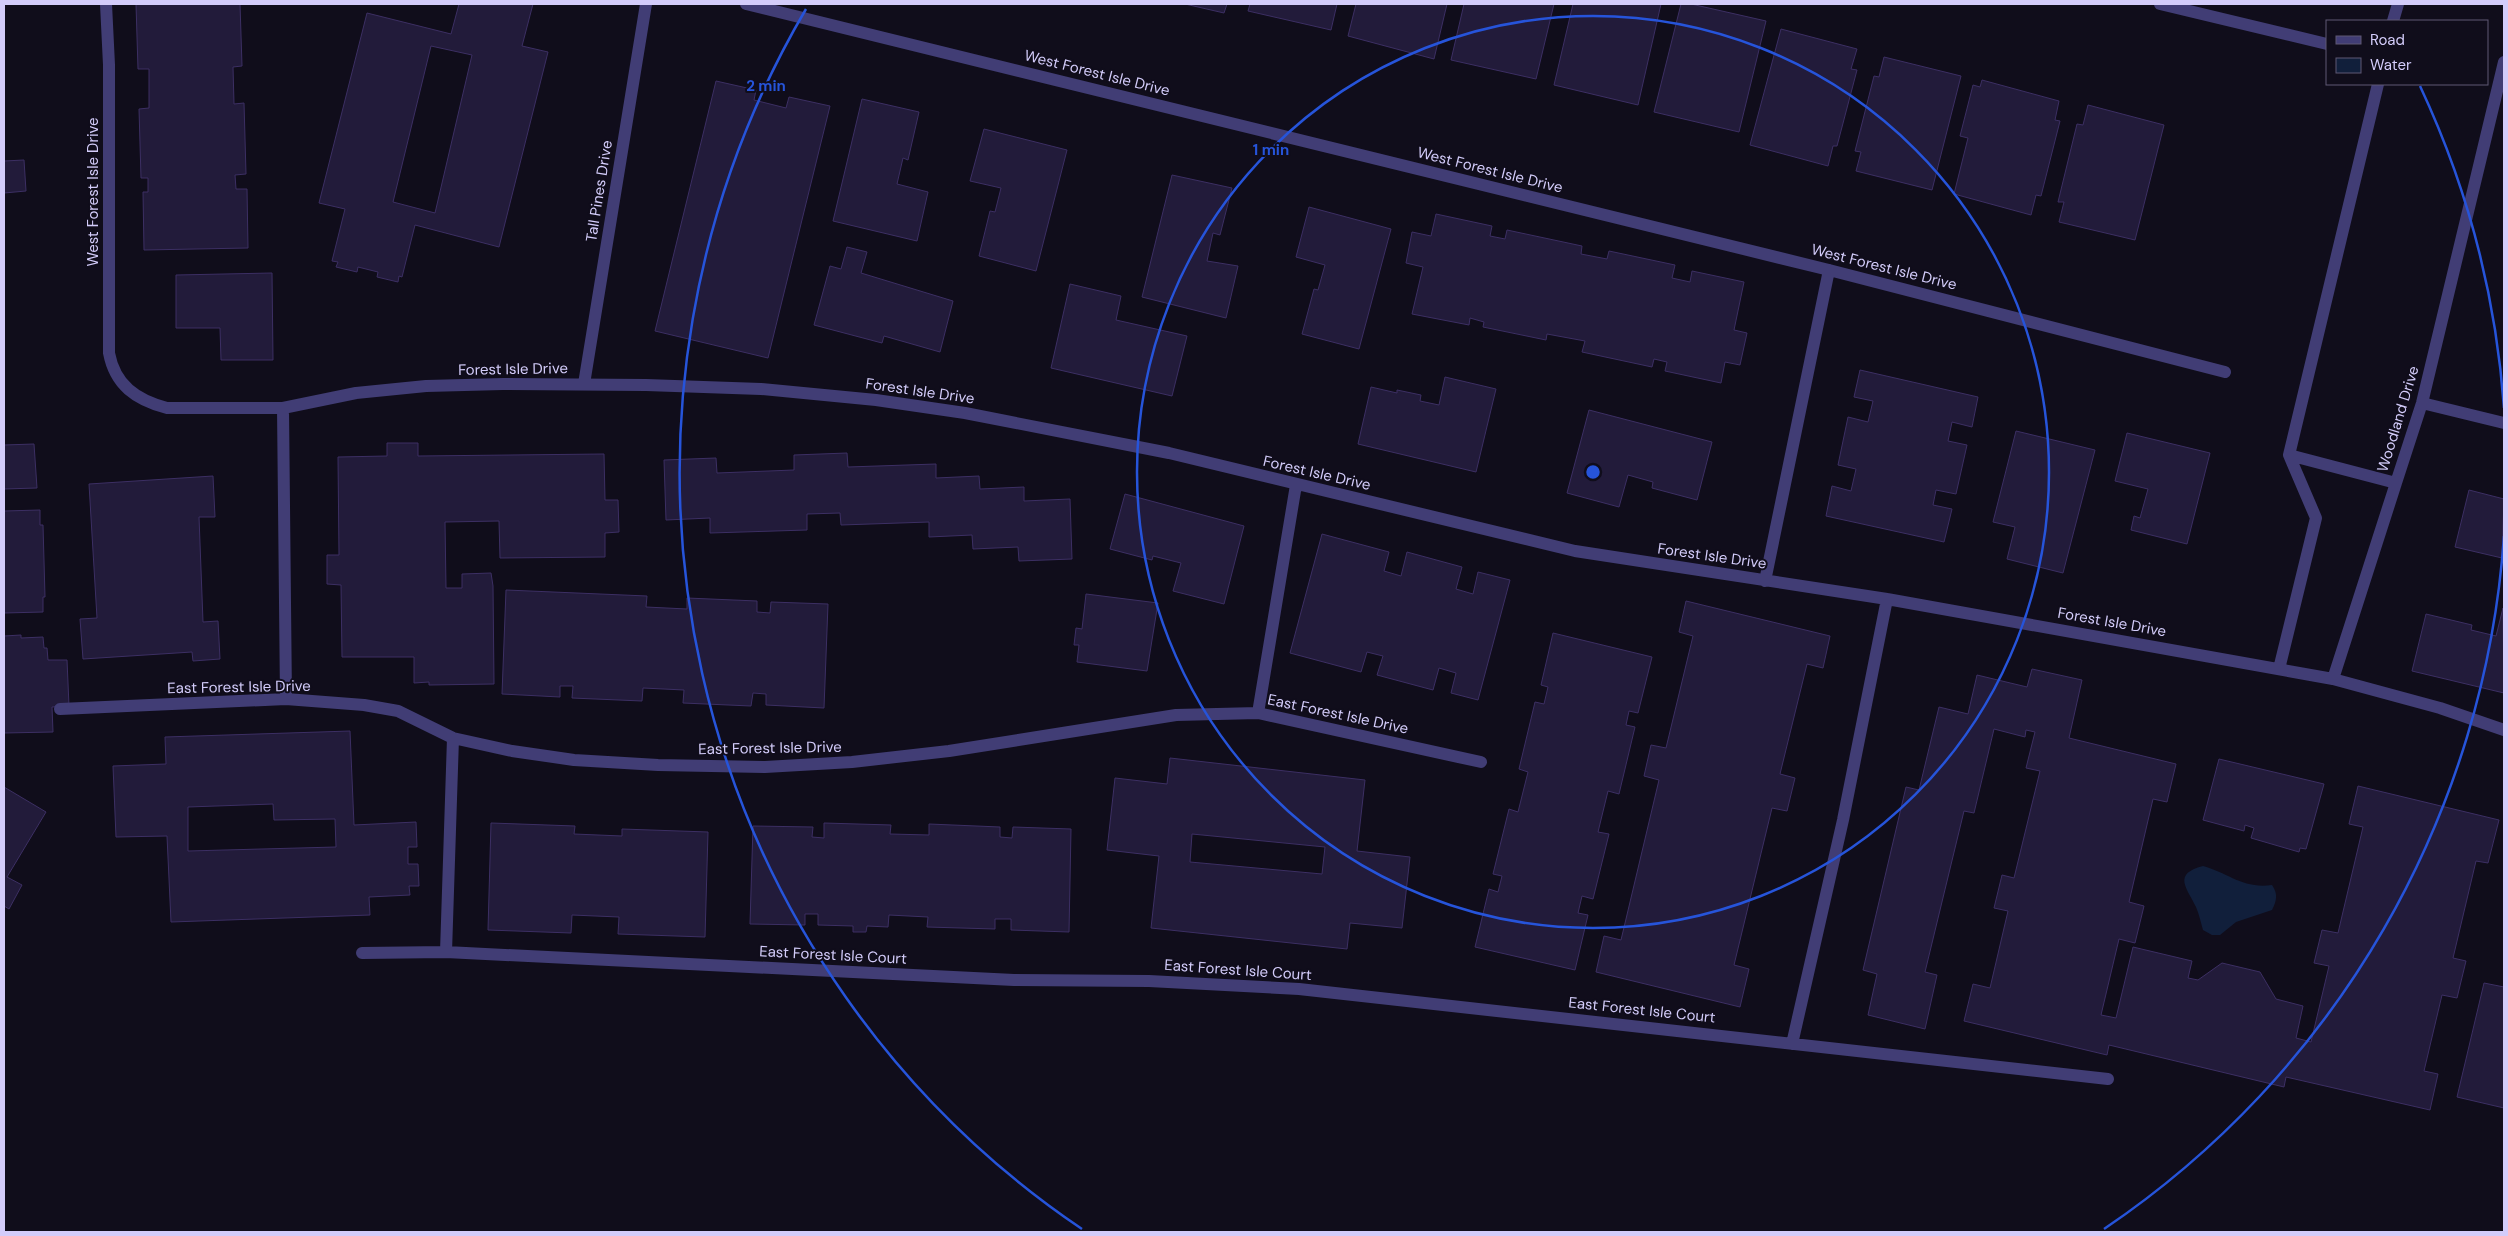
<svg xmlns="http://www.w3.org/2000/svg" width="2508" height="1236" font-family="'DM Sans',sans-serif">
<style>
.water{fill:#111f3b}
.building{fill:#221b3a;stroke:#3c2f63;fill-rule:evenodd}
.lines{fill:none;stroke-linecap:round;stroke-linejoin:round}
.minor{stroke:#413d75;stroke-width:12}
.ring{fill:none;stroke:#2654da;stroke-width:2.5}
.labels{text-anchor:middle;stroke-width:4;stroke-linejoin:round;paint-order:stroke}
.street-label{font-size:15px;fill:#d3ccfa;stroke:#100d1b}
.centre{fill:#2654da;stroke:#100d1b;stroke-width:2.5}
.ring-label{font-size:15px;text-anchor:middle;font-weight:bold;fill:#2654da;stroke:#100d1b;stroke-width:4;stroke-linejoin:round;paint-order:stroke}
</style>
<rect width="100%" height="100%" fill="#100d1b"/>
<path class="water" d="M2203,866C2229,873 2242,889 2272,885C2278,894 2277,900 2272,910L2236,922L2220,935H2212L2203,930C2201,923 2199,914 2196,907C2187,888 2172,874 2203,866Z"/>
<path class="building" d="M136,4H240L242,66L233,67L234,104L244,103L246,174L235,175L236,189H247L248,248L144,250L143,192H148V178H141L139,109L149,108V69H138Z
M459,4H533L522,46L548,52L499,247L415,225L402,277L399,276L398,282L377,277L378,272L358,267L357,272L336,267L338,262L332,261L345,209L319,203L367,13L451,34ZM431,46L472,55L435,213L393,202Z
M1185,4H1227L1224,13Z
M1250,4H1337L1331,30L1248,11Z
M1356,4H1447L1434,59L1348,36Z
M1464,4H1554L1536,79L1451,60Z
M1573,4H1661L1638,105L1554,85Z
M1681,4H1691L1766,21L1739,132L1654,112Z
M1781,29L1857,49L1851,69L1857,70L1837,146H1833L1828,166L1750,145Z
M1884,57L1961,76L1932,190L1856,171L1861,152L1855,151L1874,76L1879,77Z
M1982,80L2059,101L2055,120L2060,121L2041,196L2036,195L2031,215L1954,194L1968,138L1960,136L1973,85L1980,87Z
M716,81L756,90L754,100L786,108L789,97L830,106L768,358L655,331Z
M862,99L919,112L908,160L903,158L897,184L928,192L917,241L833,221Z
M2088,105L2164,125L2135,240L2059,222L2064,202H2058L2077,124L2083,125Z
M984,129L1067,150L1036,271L979,256L990,211L995,212L1001,188L970,181Z
M24,160L26,191L4,193V161Z
M1172,175L1232,188L1220,235L1213,233L1207,261L1238,266L1226,318L1142,297Z
M1309,207L1391,229L1359,349L1302,334L1314,289L1318,290L1325,265L1296,257Z
M1436,214L1492,226L1490,236L1505,239L1507,230L1582,246L1581,254L1607,259L1609,251L1675,265L1672,278L1690,282L1692,271L1744,282L1734,330L1747,333L1740,365L1725,362L1721,383L1665,371L1667,362L1654,359L1652,367L1582,352L1585,341L1547,334L1546,340L1483,327L1484,322L1470,318L1469,325L1412,314L1423,267L1406,263L1412,232L1431,236Z
M847,247L867,252L861,273L953,301L940,352L884,336L882,343L814,325L830,266L841,269Z
M272,273L273,360H221L220,328H176V275Z
M1070,284L1121,296L1116,320L1187,336L1172,396L1051,368Z
M1860,370L1978,397L1972,427L1952,422L1948,441L1967,445L1956,494L1936,490L1933,505L1952,509L1944,542L1826,516L1832,486L1851,491L1856,469L1838,465L1848,417L1868,422L1873,401L1854,397Z
M1445,377L1496,389L1476,472L1358,444L1371,387L1397,393V390L1421,395L1420,401L1439,405Z
M1589,410L1712,442L1697,500L1652,488L1653,482L1628,475L1619,507L1567,493Z
M2016,431L2095,450L2063,573L2007,559L2015,527L1993,522Z
M2127,433L2210,453L2187,544L2131,530L2134,516L2140,518L2148,489L2115,481Z
M4,437V445L34,444L37,488L4,489Z
M387,443H418V456L604,454L605,500H618L619,532L605,533V557L500,558L499,521L445,522L446,588H462V574L491,573L493,586L494,684L429,685V682L414,683V657H342L341,585L327,584V555H339L338,457L387,456Z
M847,453L848,467L936,464V478L979,476L980,489L1024,487V501L1070,499L1072,559L1019,561L1018,547L973,549L972,535L929,537V522L841,525L840,513L807,514V530L710,533V518L666,520L664,460L716,458L717,473L794,470V455Z
M213,476L215,517H199L203,622L218,621L220,659L193,661L192,652L83,659L80,619L97,618L89,484Z
M2469,490L2504,499L2502,558L2455,547Z
M1125,494L1244,526L1224,604L1173,591L1181,563L1153,556L1152,560L1110,549Z
M40,510V525H43L45,597H43V612L4,613V511Z
M1322,534L1389,552L1384,571L1401,576L1407,552L1462,567L1456,589L1473,594L1478,572L1510,580L1478,700L1451,693L1456,673L1439,668L1433,690L1377,675L1383,656L1367,652L1361,672L1290,653Z
M506,590L647,596L646,607L687,609V598L757,601V612L770,613L771,602L828,604L824,708L766,705V694L753,693L751,706L683,703L684,690L643,688L642,701L572,698L573,686H560V697L502,694Z
M1086,594L1158,603L1147,671L1077,662L1079,645H1074L1076,628L1082,629Z
M1686,601L1830,636L1823,668L1807,664L1780,774L1795,778L1787,811L1772,808L1734,965L1749,969L1740,1007L1596,972L1604,936L1621,940L1659,780L1644,776L1651,745L1666,748L1693,636L1679,632Z
M2503,608L2504,693L2412,671L2426,614L2472,625L2471,630L2496,636Z
M1553,633L1652,657L1638,713L1629,711L1626,725L1635,727L1619,794L1608,791L1598,832L1609,834L1593,899L1582,896L1578,913L1588,915L1575,970L1475,947L1489,889L1498,892L1502,876L1493,874L1509,809L1518,812L1528,772L1519,769L1535,702L1544,704L1548,687L1541,685Z
M21,635V638L43,637L44,648H47L48,660H67L69,706L52,707L53,732L4,733V636Z
M2032,669L2082,680L2069,738L2176,764L2167,802L2153,799L2129,902L2144,906L2135,943L2119,939L2101,1015L2116,1018L2133,947L2192,961L2188,978L2198,980L2222,963L2260,972L2276,999L2303,1006L2296,1038L2311,1042L2329,966L2314,963L2322,930L2338,933L2363,827L2349,824L2358,786L2499,820L2488,863L2476,861L2453,958L2466,961L2457,998L2442,995L2424,1071L2438,1074L2430,1110L2286,1077L2284,1087L2109,1045L2107,1055L1964,1021L1973,984L1990,988L2008,911L1994,908L2002,875L2014,878L2040,771L2026,768L2035,732L2026,730L2025,737L1994,729L1974,813L1964,811L1925,972L1937,975L1925,1029L1868,1015L1877,974L1863,970L1906,787L1919,790L1939,707L1968,714L1977,675L2027,687Z
M350,731L354,825L416,822L417,847H408V864H418L419,886H409L410,895L369,897L370,915L171,922L167,836L116,837L113,766L166,764L165,737ZM273,804L274,820L335,819L336,847L188,851V807Z
M1170,758L1365,780L1357,851L1410,857L1402,928L1350,923L1347,949L1151,928L1159,856L1107,850L1115,778L1167,784ZM1192,834L1325,847L1322,874L1190,862Z
M2219,759L2324,784L2306,849L2300,848L2299,852L2251,838L2254,828L2245,825L2244,831L2203,820Z
M4,787L46,812L7,877L22,885L9,909L4,906Z
M491,823L575,826L574,834L622,836V829L708,832L705,937L618,934L619,917L572,915L571,933L488,930Z
M824,823L891,825L890,834L929,835V824L1000,827V837L1012,838L1013,827L1071,829L1069,932L1011,930V919H995V929L927,927L928,917L889,915L888,927L867,926L866,932H853V926L818,925V914H805V925L750,924L753,826L813,827L812,837L824,838Z
M2484,983L2504,987V1108L2457,1097Z"/>
<g class="lines">
<path class="minor" d="M106,4L109,65V353C115,385 136,400 167,408H283L356,393L426,386L503,384L646,385L761,389L876,400L965,413L1169,453L1575,551L1887,599L2333,679L2440,708L2504,730
M746,4L1829,270L2225,372
M2160,4L2327,44
M2393,21L2398,4
M2378,84L2289,455L2396,483L2422,403L2504,62
M584,384L646,4
M2422,403L2504,423
M283,408L286,699
M1765,581L1829,270
M2279,669L2316,518L2289,455
M2333,679L2396,483
M60,709L286,699L364,705L398,711L453,738L512,751L574,760L658,765L765,767L852,762L949,751L1176,715L1258,713L1481,762
M1258,713L1296,485
M446,952L453,738
M362,953L446,952L1014,980L1149,981L1299,989L2108,1079
M1792,1044L1843,820L1887,599"/>
</g>
<g class="ring">
<circle cx="1593" cy="472" r="456"/>
<path d="M2504 536A913 913 0 0 1 2104 1229M1082 1229A913 913 0 0 1 806 9M2420 86A913 913 0 0 1 2504 408"/>
</g>
<g class="labels">
<g class="street-label">
<text transform="translate(1097 73) rotate(14)" y="5">West Forest Isle Drive</text>
<text transform="translate(1490 170) rotate(14)" y="5">West Forest Isle Drive</text>
<text transform="translate(599 191) rotate(-81)" y="5">Tall Pines Drive</text>
<text transform="translate(93 192) rotate(-90)" y="5">West Forest Isle Drive</text>
<text transform="translate(1884 267) rotate(14)" y="5">West Forest Isle Drive</text>
<text transform="translate(513 369) rotate(-1)" y="5">Forest Isle Drive</text>
<text transform="translate(920 391) rotate(8)" y="5">Forest Isle Drive</text>
<text transform="translate(2398 419) rotate(-73)" y="5">Woodland Drive</text>
<text transform="translate(1317 473) rotate(13)" y="5">Forest Isle Drive</text>
<text transform="translate(1712 556) rotate(8)" y="5">Forest Isle Drive</text>
<text transform="translate(2112 622) rotate(10)" y="5">Forest Isle Drive</text>
<text transform="translate(239 687) rotate(-1)" y="5">East Forest Isle Drive</text>
<text transform="translate(1338 714) rotate(12)" y="5">East Forest Isle Drive</text>
<text transform="translate(770 748) rotate(-1)" y="5">East Forest Isle Drive</text>
<text transform="translate(833 955) rotate(3)" y="5">East Forest Isle Court</text>
<text transform="translate(1238 970) rotate(4)" y="5">East Forest Isle Court</text>
<text transform="translate(1642 1010) rotate(6)" y="5">East Forest Isle Court</text>
</g>
</g>
<circle cx="1593" cy="472" r="8" class="centre"/>
<g class="ring-label">
<text x="766" y="91">2 min</text>
<text x="1271" y="155">1 min</text>
</g>
<rect width="2508" height="1236" fill="none" stroke="#d3ccfa" stroke-width="10"/>
<rect x="2326" y="20" width="162" height="65" fill="#100d1b" stroke="#5e5974"/>
<rect x="2336" y="36" width="25" height="8" fill="#413d75" stroke="#5e5974"/>
<text x="2370" y="45" font-size="15" fill="#d3ccfa">Road</text>
<rect x="2336" y="58" width="25" height="15" fill="#111f3b" stroke="#5e5974"/>
<text x="2370" y="70" font-size="15" fill="#d3ccfa">Water</text>
</svg>
